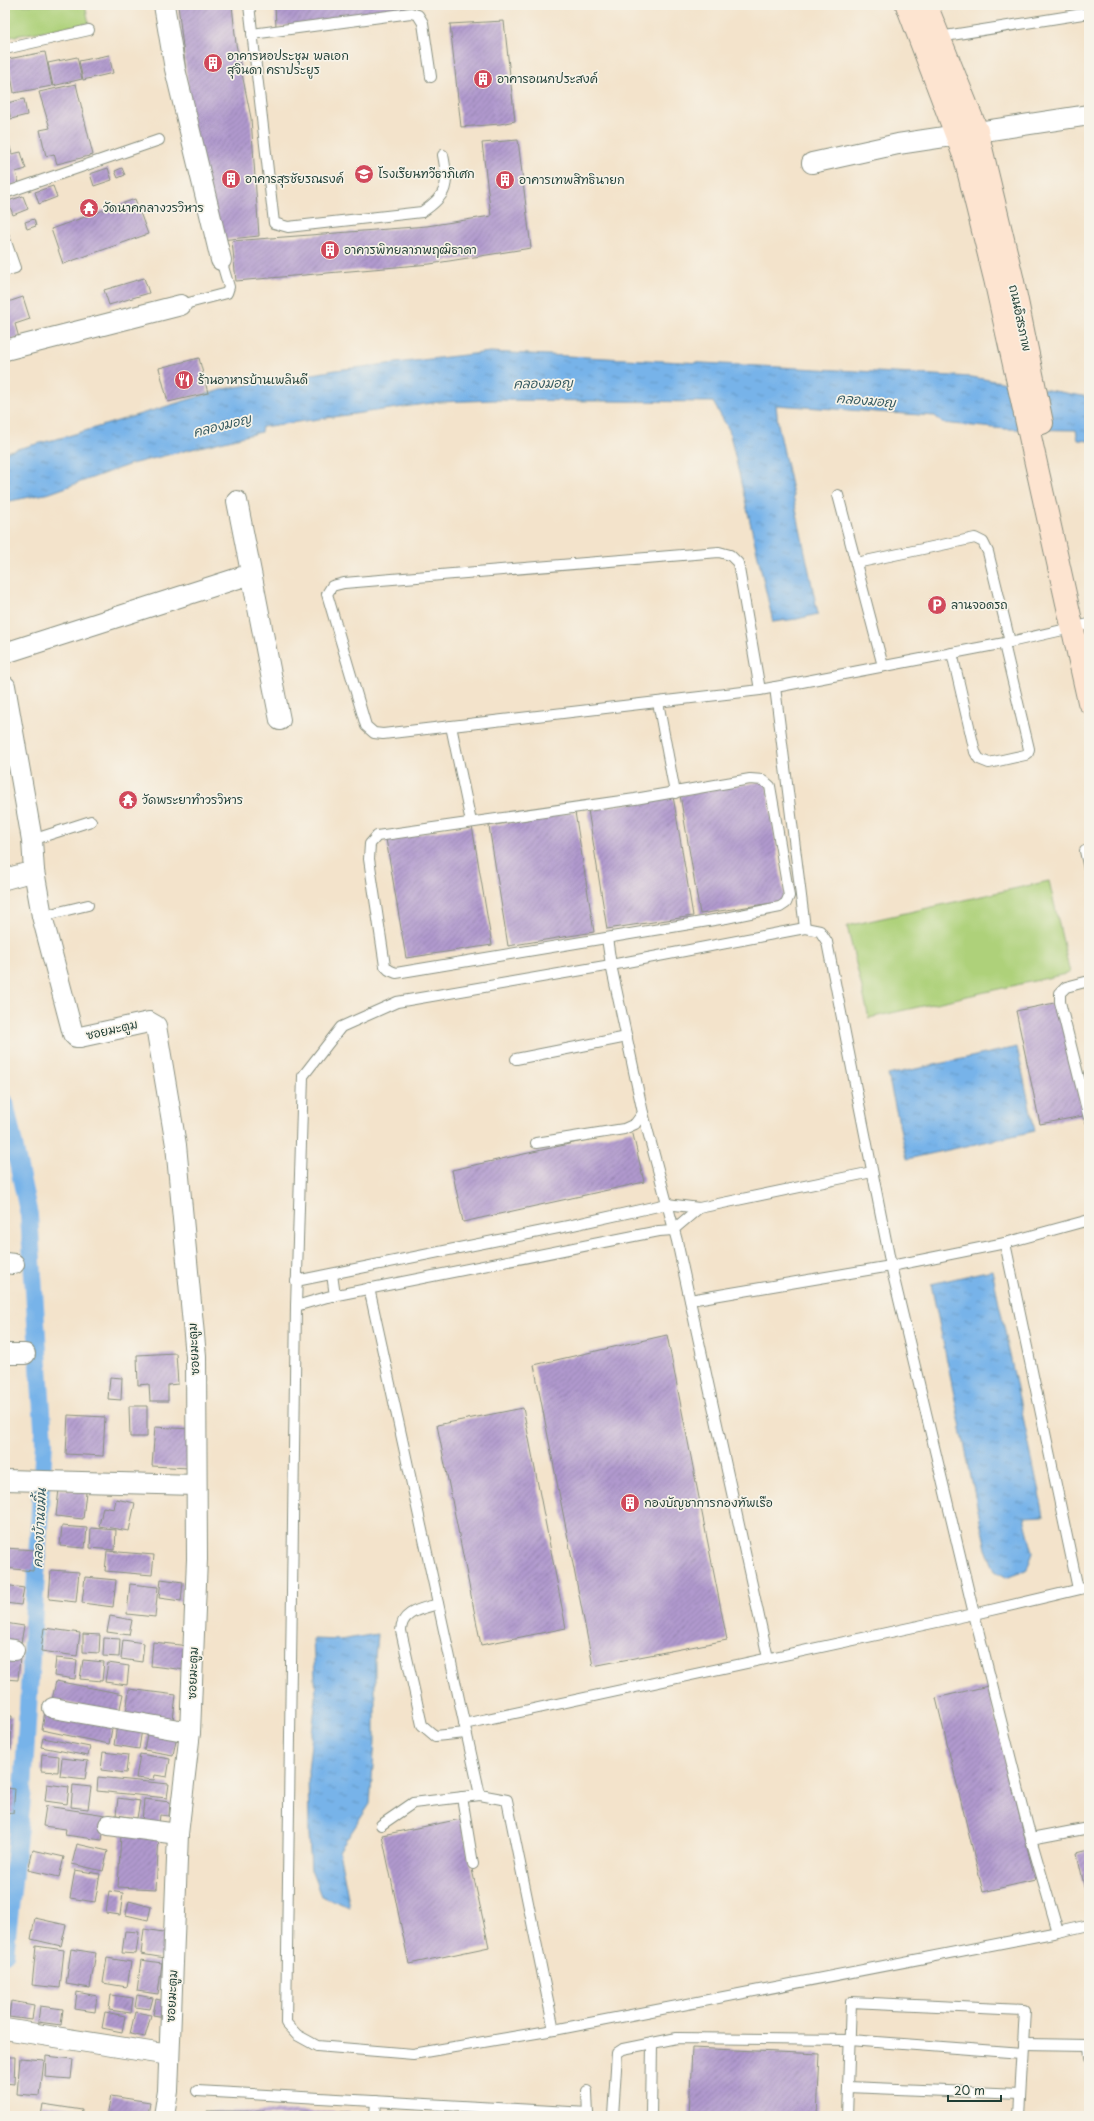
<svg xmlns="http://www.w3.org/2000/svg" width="1094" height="2121" viewBox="0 0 1094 2121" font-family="'Playpen Sans','Playpen Sans Thai',sans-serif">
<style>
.grass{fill:#aed17a;stroke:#668757}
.water{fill:url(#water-ripples);stroke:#4b788e}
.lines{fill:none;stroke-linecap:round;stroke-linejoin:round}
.canal{stroke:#77b3e9;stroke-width:18}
.building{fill:url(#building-hatch)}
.lane-casing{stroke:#899080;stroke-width:12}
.street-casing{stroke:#899080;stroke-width:22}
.secondary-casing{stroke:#899080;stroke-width:24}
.lane{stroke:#fff;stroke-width:10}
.street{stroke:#fff;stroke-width:20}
.secondary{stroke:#fde4d0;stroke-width:22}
.labels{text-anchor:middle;stroke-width:3.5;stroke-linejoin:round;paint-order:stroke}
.poi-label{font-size:12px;fill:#1f3d34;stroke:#f7f3e8;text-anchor:start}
.street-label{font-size:12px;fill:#1f3d34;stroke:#f7f3e8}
.water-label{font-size:13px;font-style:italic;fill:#355a61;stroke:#f7f3e8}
</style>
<defs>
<pattern id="water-ripples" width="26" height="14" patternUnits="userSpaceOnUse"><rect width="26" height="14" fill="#77b3e9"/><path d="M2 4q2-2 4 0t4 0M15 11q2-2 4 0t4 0" fill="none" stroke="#6193be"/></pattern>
<pattern id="building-hatch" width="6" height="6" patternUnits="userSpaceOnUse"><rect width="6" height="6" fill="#b099ce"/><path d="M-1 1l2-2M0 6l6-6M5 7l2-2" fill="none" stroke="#8f7ea8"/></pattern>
</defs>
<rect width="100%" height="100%" fill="#f7f3e8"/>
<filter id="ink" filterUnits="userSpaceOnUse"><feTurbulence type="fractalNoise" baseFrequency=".025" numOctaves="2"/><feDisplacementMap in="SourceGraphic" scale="8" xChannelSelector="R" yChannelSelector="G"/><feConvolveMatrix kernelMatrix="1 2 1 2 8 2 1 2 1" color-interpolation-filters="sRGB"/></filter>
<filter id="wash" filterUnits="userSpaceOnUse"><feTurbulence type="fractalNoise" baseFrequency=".012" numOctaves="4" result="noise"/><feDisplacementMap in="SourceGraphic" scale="16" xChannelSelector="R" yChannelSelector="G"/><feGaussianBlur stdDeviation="0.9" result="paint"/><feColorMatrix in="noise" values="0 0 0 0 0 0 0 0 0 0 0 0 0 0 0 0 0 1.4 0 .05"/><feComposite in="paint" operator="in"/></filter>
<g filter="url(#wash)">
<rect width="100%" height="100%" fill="#f3e3cb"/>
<g class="grass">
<path d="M5 5H85L89 23 9 37 5 25Z"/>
<path d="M1049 881 1070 973 869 1018 847 926Z"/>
</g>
<g class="water">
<path d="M490 352 972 377 1089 397V441L1078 440 1076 430 1005 429 942 423 935 416 776 405 778 424 818 614 797 619 773 622 729 430 713 402 494 400 439 402 262 427 261 432 131 464 50 493 5 502V452L68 436 224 389 336 370Z"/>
<path d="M1017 1047 1035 1131 907 1159 888 1075Z"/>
<path d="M992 1270 1044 1516 1024 1517 1033 1553 1027 1569 1006 1577 995 1571 986 1549 931 1284Z"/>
<path d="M377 1634 375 1659V1741L370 1804 339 1851 350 1907 321 1896 311 1870 309 1835 308 1771 316 1697 313 1639 340 1640Z"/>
</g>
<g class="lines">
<path class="canal" d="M5 1103 29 1215 44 1442 23 1790 5 1954"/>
</g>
<g id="blocks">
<g class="building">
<path d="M178 5H232L236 44 251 118 259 236 221 240 192 122Z"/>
<path d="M275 5H408L409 11 276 27Z"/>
<path d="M504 21 515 121 500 124 461 127 450 24Z"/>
<path d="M45 52 52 86 14 93 8 59Z"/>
<path d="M109 55 113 73 83 80 79 61Z"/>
<path d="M77 57 82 79 53 86 48 63Z"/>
<path d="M76 84 93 155 57 164 54 154 46 156 40 130 50 128 39 92Z"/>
<path d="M24 99 27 115 11 119 7 103Z"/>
<path d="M518 140 531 248 430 264 236 281 232 241 427 226 491 216 482 143Z"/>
<path d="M9 144 12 154 21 152 26 169 16 172 19 183 5 187V145Z"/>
<path d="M108 168 112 180 94 186 90 174Z"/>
<path d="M122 168 125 175 118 178 115 171Z"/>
<path d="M53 186 57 197 39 204 35 192Z"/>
<path d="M23 196 28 209 13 215 8 201Z"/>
<path d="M135 199 148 234 63 264 51 229Z"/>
<path d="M34 219 36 226 27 229 25 222Z"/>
<path d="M144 278 149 293 109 305 104 290Z"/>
<path d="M5 294 8 302 23 297 30 319 15 324 19 338 5 342Z"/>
<path d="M199 358 208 393 168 402 159 368Z"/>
<path d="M766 781 785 901 700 914 680 795Z"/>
<path d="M673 796 693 916 607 929 588 810Z"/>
<path d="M575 812 594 932 508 946 489 826Z"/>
<path d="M472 826 492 945 406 958 386 839Z"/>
<path d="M1059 1002 1083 1116 1040 1124 1016 1011Z"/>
<path d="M632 1130 644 1182 463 1222 452 1170Z"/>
<path d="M667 1335 727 1640 593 1666 534 1365Z"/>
<path d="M176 1353 178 1384 168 1385V1401H150L149 1384 138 1385 137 1355Z"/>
<path d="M110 1377 122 1378 121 1400 108 1399Z"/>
<path d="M129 1406H147V1437H130Z"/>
<path d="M523 1408 566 1628 481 1645 437 1425Z"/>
<path d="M68 1415 105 1417 103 1456 66 1454Z"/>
<path d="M155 1427 191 1429 189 1468 152 1466Z"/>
<path d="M59 1489 86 1492 83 1519 56 1516Z"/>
<path d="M116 1499 135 1503 129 1531 99 1526 103 1507 114 1509Z"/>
<path d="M62 1526 87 1528 85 1548 60 1546Z"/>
<path d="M91 1528 116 1530 115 1550 90 1548Z"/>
<path d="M5 1548 35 1550 33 1571 5 1568Z"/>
<path d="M107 1551 154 1555 152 1575 105 1571Z"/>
<path d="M51 1570 79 1572 76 1602 49 1599Z"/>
<path d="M85 1577 116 1580 113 1607 82 1603Z"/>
<path d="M161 1579 183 1582 181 1601 159 1598Z"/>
<path d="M130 1584 158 1587 155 1617 127 1614Z"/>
<path d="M5 1585 24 1588 21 1605 5 1603Z"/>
<path d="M110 1616 132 1620 129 1635 107 1632Z"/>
<path d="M5 1623 24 1626 21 1643 5 1641Z"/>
<path d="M44 1628 80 1633 77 1656 41 1651Z"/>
<path d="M83 1634 100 1635 99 1653 83 1652Z"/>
<path d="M104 1638 120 1639 119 1657 103 1656Z"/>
<path d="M123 1640 144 1643 142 1662 121 1659Z"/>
<path d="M153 1642 189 1646 186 1670 151 1666Z"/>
<path d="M5 1655 20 1657 18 1680 5 1679Z"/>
<path d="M56 1658 77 1660 75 1679 54 1676Z"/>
<path d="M83 1660 104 1662 102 1681 80 1679Z"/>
<path d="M108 1663 129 1666 127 1685 105 1682Z"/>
<path d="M56 1681 123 1694 119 1713 52 1700Z"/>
<path d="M988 1686 1035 1880 983 1892 936 1698Z"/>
<path d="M129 1689 176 1695 173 1720 126 1714Z"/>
<path d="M45 1711 113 1724 109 1744 42 1730Z"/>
<path d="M5 1716H12L11 1749 5 1748Z"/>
<path d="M117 1725 142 1729 139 1749 114 1745Z"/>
<path d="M148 1729 177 1735 173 1755 144 1750Z"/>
<path d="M43 1738 90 1747 88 1756 41 1747Z"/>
<path d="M103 1752 128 1755 126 1773 101 1770Z"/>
<path d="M42 1754 59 1756 58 1772 41 1771Z"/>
<path d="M140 1754 170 1759 167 1777 155 1775 154 1780 136 1778Z"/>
<path d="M62 1758 88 1761 85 1779 60 1776Z"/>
<path d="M98 1777 169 1784 167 1798 97 1791Z"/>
<path d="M47 1784 69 1787 67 1804 45 1801Z"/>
<path d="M73 1785 91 1787 88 1809 71 1807Z"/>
<path d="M5 1788 15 1789 13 1813 5 1812Z"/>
<path d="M118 1798 140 1801 137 1818 116 1815Z"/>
<path d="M144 1799 170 1802 169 1816 160 1815 159 1823 142 1822Z"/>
<path d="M46 1806 106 1815 102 1840 65 1835 66 1829 43 1826Z"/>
<path d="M461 1819 489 1947 409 1964 382 1835Z"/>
<path d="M121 1834 159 1836 156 1889 118 1887Z"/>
<path d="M77 1844 108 1851 103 1871 72 1864Z"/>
<path d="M33 1850 64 1857 59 1877 28 1870Z"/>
<path d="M1089 1850V1904H1088L1077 1853Z"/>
<path d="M75 1870 100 1874 95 1902 70 1898Z"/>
<path d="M109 1891 123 1893 120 1915 106 1913Z"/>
<path d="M129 1901 151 1907 148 1920 126 1915Z"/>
<path d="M35 1918 66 1925 61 1946 31 1939Z"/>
<path d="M144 1929 169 1933 165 1958 141 1954Z"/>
<path d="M125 1931 139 1932 136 1954 122 1953Z"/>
<path d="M36 1946 64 1950 60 1988 32 1985Z"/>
<path d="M71 1949 96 1953 90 1988 66 1984Z"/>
<path d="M107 1958 131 1962 127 1987 103 1983Z"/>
<path d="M141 1960 162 1963 158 1994 137 1991Z"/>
<path d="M77 1992 97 1996 95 2012 75 2009Z"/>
<path d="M111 1995 133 1998 131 2013 109 2010Z"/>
<path d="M137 1995 153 1998 150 2009 135 2007Z"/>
<path d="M156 1999 168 2002 165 2017 153 2015Z"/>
<path d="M11 2001 34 2005 32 2020 9 2017Z"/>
<path d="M40 2006 63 2009 61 2025 38 2022Z"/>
<path d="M105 2012 125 2016 122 2032 102 2028Z"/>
<path d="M135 2012 151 2015 145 2037 130 2034Z"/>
<path d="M692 2048 820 2054 817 2116H689Z"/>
<path d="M46 2056 73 2059 71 2079 45 2077Z"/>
<path d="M5 2057H15L14 2084 5 2083Z"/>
<path d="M20 2058 44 2060 40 2096 17 2094Z"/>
<path d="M111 2096 150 2102 148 2116H107Z"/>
<path d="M43 2104 82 2110 81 2116H41Z"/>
<path d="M207 2111 349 2112V2116H207Z"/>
</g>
</g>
</g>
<g filter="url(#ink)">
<use href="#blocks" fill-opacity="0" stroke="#899080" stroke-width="1"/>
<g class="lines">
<defs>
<g id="lane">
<path d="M249 5 274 223 288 227 422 212C448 195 449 185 443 155"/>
<path d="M252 34 411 13 418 15 423 23 431 77"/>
<path d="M939 37 1089 13"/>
<path d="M5 49 89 30"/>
<path d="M5 193 159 140"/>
<path d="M5 239 15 268 5 271"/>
<path d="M181 305 227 293 229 287 221 260"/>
<path d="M838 495 883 666"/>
<path d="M856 563 975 538 983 542 988 552 1010 642"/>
<path d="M952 653 975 752 979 759 989 763 1025 755 1028 753 1029 749 1004 644"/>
<path d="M775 687 805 928"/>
<path d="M760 690 738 563 730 555 719 552 344 583 332 586 327 594 366 726 374 733 383 734 760 690 1010 642 1089 624"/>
<path d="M658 702 675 793"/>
<path d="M451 726 471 822"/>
<path d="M750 779 763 780 770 786 789 896 786 903 780 907 726 918 396 973 389 970 385 966 369 859 370 844 377 836 635 799Z"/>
<path d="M32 840 91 821"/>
<path d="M1085 851 1089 869"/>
<path d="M42 916 88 905"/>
<path d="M1089 981 1066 987 1060 993V1002L1089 1118"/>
<path d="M516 1059 627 1037"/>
<path d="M643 1113 677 1241 768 1658"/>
<path d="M536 1143 624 1129 635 1124 643 1113 611 965 607 938"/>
<path d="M1005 1243 1078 1589"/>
<path d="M332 1274 335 1296"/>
<path d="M296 1281 568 1226 667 1204 699 1208 872 1172"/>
<path d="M369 1288 480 1795 413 1803 381 1825"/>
<path d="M690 1300 891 1266 1005 1243 1089 1220"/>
<path d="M296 1306 327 1297 659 1231 673 1230 699 1208"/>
<path d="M438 1604C422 1609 401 1611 401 1631L422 1725 435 1736 466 1733"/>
<path d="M464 1724 974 1614 1089 1587"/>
<path d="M480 1795 507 1800 554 2030"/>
<path d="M462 1797 473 1864"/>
<path d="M1031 1839 1089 1828"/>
<path d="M1058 1932 1031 1839 974 1614 891 1266 827 942 820 931 805 928 611 965 397 1002 341 1027 303 1076 296 1306 286 2023 297 2035 317 2046 413 2054 554 2030 1058 1932 1089 1925"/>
<path d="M1023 2044 1089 2045"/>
<path d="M1088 2045 1089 2058"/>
<path d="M848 2087 1020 2094"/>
<path d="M197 2091 588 2113"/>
<path d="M587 2091 588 2116"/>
<path d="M375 2116 376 2101"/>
<path d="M613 2116 617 2053 623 2049 677 2038 850 2040 1022 2053"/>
<path d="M651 2116 652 2043"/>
<path d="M847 2116 851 2002 1025 2010 1019 2116"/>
</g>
<g id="street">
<path d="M164 5 175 69 221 260"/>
<path d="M812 163 898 144 1089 115"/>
<path d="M5 350 181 305"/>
<path d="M237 501 280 720"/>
<path d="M5 653 251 574"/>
<path d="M5 686 32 840 34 871 42 916 73 1034 76 1037H80L149 1022 156 1026 176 1145 196 1356 197 1559 190 1732 178 1834 168 2091 164 2116"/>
<path d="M5 879 34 871"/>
<path d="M5 1263 14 1264"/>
<path d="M5 1354H25"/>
<path d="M5 1480 196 1485"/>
<path d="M5 1649 14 1650"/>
<path d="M53 1708 190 1732"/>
<path d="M109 1825 178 1834"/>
<path d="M5 2029 169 2055"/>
</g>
<g id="secondary">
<path d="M907 5 965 158 995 279 1089 702"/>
<path d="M926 5 977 131 1012 277 1042 423"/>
</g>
</defs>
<use href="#lane" class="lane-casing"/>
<use href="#street" class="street-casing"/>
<use href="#secondary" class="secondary-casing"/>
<use href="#lane" class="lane"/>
<use href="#street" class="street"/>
<use href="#secondary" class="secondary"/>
</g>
</g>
<defs>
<symbol id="building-disc" viewBox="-11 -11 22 22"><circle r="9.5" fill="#d1495b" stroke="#f7f3e8"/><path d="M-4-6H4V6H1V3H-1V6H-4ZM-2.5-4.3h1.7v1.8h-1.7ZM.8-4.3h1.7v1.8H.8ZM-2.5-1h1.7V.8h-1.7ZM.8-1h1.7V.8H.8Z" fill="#fff"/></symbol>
<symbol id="school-disc" viewBox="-11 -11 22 22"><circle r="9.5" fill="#d1495b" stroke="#f7f3e8"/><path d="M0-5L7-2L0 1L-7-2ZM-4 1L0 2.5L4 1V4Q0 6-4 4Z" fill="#fff"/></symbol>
<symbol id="temple-disc" viewBox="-11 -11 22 22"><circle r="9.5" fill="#d1495b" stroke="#f7f3e8"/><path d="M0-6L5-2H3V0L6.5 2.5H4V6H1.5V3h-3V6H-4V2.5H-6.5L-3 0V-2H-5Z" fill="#fff"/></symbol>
<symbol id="restaurant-disc" viewBox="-11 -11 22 22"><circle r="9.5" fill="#d1495b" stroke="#f7f3e8"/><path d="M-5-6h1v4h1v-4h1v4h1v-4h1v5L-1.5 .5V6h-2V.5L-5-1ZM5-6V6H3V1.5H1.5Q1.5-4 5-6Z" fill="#fff"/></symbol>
<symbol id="parking-disc" viewBox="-11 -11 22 22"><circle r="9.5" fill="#d1495b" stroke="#f7f3e8"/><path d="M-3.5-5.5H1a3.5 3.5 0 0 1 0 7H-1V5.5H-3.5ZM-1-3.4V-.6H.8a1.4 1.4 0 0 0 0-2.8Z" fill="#fff"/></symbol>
</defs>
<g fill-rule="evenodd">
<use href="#building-disc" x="202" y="52" width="22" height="22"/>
<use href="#building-disc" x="472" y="68" width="22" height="22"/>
<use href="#school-disc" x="353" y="163" width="22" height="22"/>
<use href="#building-disc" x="220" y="168" width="22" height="22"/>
<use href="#building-disc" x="494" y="169" width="22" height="22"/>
<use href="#temple-disc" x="78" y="197" width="22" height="22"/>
<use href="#building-disc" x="319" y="239" width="22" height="22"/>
<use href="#restaurant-disc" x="173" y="369" width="22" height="22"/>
<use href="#parking-disc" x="926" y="594" width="22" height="22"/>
<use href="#temple-disc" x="117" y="789" width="22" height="22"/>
<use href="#building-disc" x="619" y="1492" width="22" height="22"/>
</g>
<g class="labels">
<g class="poi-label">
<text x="227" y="60">อาคารหอประชุม พลเอก<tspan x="227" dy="14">สุจินดา คราประยูร</tspan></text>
<text x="497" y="83">อาคารอเนกประสงค์</text>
<text x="378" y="178">โรงเรียนทวีธาภิเศก</text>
<text x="245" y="183">อาคารสุรชัยรณรงค์</text>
<text x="519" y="184">อาคารเทพสิทธินายก</text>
<text x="103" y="212">วัดนาคกลางวรวิหาร</text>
<text x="344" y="254">อาคารพิทยลาภพฤฒิธาดา</text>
<text x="198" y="384">ร้านอาหารบ้านเพลินดี</text>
<text x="951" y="609">ลานจอดรถ</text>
<text x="142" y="804">วัดพระยาทําวรวิหาร</text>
<text x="644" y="1507">กองบัญชาการกองทัพเรือ</text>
</g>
<g class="street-label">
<text transform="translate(1020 318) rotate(78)" y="4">ถนนอิสรภาพ</text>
<text transform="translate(112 1030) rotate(-13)" y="4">ซอยมะตูม</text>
<text transform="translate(194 1349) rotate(-93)" y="4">ซอยมะตูม</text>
<text transform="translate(193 1673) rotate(-88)" y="4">ซอยมะตูม</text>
<text transform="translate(172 1996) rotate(-87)" y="4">ซอยมะตูม</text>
</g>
<g class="water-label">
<text transform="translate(543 383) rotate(-1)" y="5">คลองมอญ</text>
<text transform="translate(866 400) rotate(5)" y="5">คลองมอญ</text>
<text transform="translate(222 425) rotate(-14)" y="5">คลองมอญ</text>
<text transform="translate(39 1528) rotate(-87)" y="5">คลองบ้านขมิ้น</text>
</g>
</g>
<rect width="1094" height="2121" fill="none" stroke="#f7f3e8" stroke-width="20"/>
<path d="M948 2095v6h53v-6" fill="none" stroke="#1f3d34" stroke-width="2"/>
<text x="954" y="2095" font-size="12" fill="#1f3d34" stroke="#f7f3e8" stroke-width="3" paint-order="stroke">20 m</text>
</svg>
